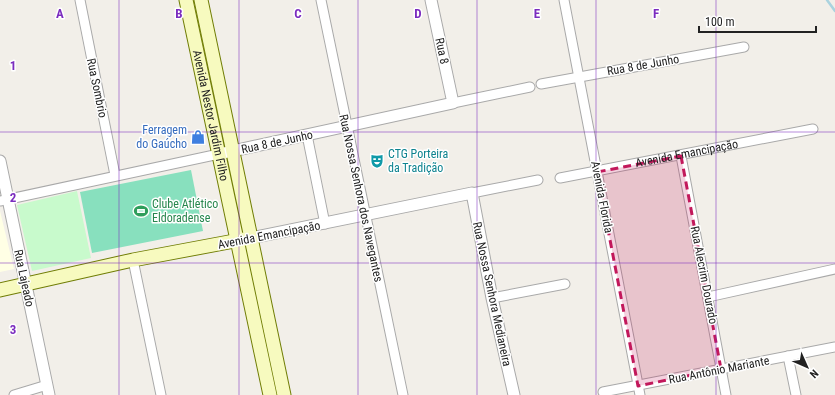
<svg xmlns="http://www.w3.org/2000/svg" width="835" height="395" viewBox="0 0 835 395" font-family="'Roboto Condensed',sans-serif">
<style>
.education{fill:#ffffe5}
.park{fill:#c8facc}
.pitch{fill:#88e0be}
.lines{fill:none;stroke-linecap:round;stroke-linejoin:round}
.stream{stroke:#aad3df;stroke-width:2.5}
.minor-casing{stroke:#a9a9a9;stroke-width:11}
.tertiary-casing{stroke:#a9a9a9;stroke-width:13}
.secondary-casing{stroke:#707d05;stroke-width:15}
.minor{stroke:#fff;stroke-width:9}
.tertiary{stroke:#fff;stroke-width:11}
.secondary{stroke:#f7fabf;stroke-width:13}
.marked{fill:#c2185b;fill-opacity:0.2;stroke:#c2185b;stroke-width:3;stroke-dasharray:8 5;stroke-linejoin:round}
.grid{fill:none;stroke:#7b2cbf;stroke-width:1;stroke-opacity:0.55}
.labels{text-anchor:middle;stroke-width:3;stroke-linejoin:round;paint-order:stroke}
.street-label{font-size:12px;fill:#222;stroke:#fff}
.shop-label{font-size:12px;fill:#366cbe;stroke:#fff;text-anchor:end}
.culture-label{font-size:12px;fill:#0d838f;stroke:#fff;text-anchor:start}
.leisure-label{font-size:12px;fill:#27864d;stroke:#fff;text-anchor:start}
.grid-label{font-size:13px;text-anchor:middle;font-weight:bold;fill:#7b2cbf;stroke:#fff;stroke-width:3;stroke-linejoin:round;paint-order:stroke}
</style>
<rect width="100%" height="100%" fill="#f2efe9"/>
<path class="education" d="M0 211 14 269 0 272Z"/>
<path class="park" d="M77 191 91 258 32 271 17 205Z"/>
<path class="pitch" d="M191 170 203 231 92 253 80 192Z"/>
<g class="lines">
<path class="stream" d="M827 0 835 11"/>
<defs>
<g id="minor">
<path d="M80 0 115 175"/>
<path d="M321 0 403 395"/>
<path d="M564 0 640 395"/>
<path d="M541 84 744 47"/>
<path d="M453 103 530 87"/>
<path d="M307 135 325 224"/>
<path d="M681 156 726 395"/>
<path id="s1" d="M560 178 813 129"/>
<path d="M472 193 538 180"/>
<path d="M0 201 219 154"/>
<path d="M133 260 161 395"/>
<path d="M708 297 835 269"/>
<path d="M492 298 565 284"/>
<path d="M788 356 796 395"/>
<path d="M603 392 835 347"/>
<path d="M14 395 47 385"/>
</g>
<g id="tertiary">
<path d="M219 154 453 103 431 0"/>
<path d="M0 161 49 395"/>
<path d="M251 238 472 193 492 298 514 395"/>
</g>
<g id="secondary">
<path id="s2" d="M186 0 270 395"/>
<path d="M201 0 284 395"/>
<path d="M0 290 133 260 245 239"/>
</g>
</defs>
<use href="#minor" class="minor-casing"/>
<use href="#tertiary" class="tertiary-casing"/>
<use href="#secondary" class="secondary-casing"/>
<use href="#minor" class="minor"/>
<use href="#tertiary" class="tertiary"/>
<use href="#secondary" class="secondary"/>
</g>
<path class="marked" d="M681 156 721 369 638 386 597 172Z"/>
<path class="grid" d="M119 0V395M239 0V395M358 0V395M477 0V395M596 0V395M716 0V395M0 132H835M0 263H835"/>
<defs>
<symbol id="shop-bare" viewBox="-9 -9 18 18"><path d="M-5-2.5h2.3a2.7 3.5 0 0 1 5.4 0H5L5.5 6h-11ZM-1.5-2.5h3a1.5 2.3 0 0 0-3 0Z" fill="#3f7fe0" stroke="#fff" stroke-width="2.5" paint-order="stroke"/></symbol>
<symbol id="theatre-bare" viewBox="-9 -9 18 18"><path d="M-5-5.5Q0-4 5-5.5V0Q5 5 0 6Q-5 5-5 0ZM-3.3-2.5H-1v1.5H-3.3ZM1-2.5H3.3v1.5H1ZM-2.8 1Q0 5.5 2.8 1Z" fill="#0f9aa8" stroke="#fff" stroke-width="2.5" paint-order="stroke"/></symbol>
<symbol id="stadium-bare" viewBox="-9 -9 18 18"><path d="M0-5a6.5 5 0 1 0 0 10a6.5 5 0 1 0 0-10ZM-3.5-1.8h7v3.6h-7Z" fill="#2e9e5b" stroke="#fff" stroke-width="2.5" paint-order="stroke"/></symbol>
</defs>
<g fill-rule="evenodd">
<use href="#shop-bare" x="188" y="127" width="20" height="20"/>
<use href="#theatre-bare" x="367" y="151" width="20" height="20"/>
<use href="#stadium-bare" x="131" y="201" width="20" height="20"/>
</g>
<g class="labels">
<g class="street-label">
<text transform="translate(442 51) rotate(78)" y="4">Rua 8</text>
<text transform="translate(643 65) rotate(-10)" y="4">Rua 8 de Junho</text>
<text transform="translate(97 88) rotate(78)" y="4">Rua Sombrio</text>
<text dy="4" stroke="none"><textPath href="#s2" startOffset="118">Avenida Nestor Jardim Filho</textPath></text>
<text transform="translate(277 142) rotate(-12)" y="4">Rua 8 de Junho</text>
<text dy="4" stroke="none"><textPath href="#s1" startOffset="129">Avenida Emancipação</textPath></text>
<text transform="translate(602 197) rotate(79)" y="4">Avenida Florida</text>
<text transform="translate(361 198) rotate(78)" y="4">Rua Nossa Senhora dos Navegantes</text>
<text transform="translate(269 235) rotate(-11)" y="4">Avenida Emancipação</text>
<text transform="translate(704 275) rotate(79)" y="4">Rua Alecrim Dourado</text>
<text transform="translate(24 278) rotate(78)" y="4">Rua Lajeado</text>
<text transform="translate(492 294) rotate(78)" y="4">Rua Nossa Senhora Medianeira</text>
<text transform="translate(719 370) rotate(-11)" y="4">Rua Antônio Mariante</text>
</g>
<g class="shop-label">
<text x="187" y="134">Ferragem<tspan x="187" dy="14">do Gaúcho</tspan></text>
</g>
<g class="culture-label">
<text x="388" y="158">CTG Porteira<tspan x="388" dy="14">da Tradição</tspan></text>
</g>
<g class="leisure-label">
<text x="152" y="208">Clube Atlético<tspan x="152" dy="14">Eldoradense</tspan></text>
</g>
</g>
<g class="grid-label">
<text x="60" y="18">A</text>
<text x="179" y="18">B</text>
<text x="298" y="18">C</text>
<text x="418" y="18">D</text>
<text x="537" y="18">E</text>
<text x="656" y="18">F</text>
<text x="13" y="70">1</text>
<text x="13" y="202">2</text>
<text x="13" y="334">3</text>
</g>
<g transform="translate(807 367) rotate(135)" stroke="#ffffff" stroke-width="3" paint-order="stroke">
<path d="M0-3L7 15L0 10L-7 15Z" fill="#222222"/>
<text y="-6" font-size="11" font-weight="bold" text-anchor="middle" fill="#222222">N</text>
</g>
<path d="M699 26v6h117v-6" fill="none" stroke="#222222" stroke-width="2"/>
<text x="705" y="26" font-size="12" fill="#222222" stroke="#ffffff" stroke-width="3" paint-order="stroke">100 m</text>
</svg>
